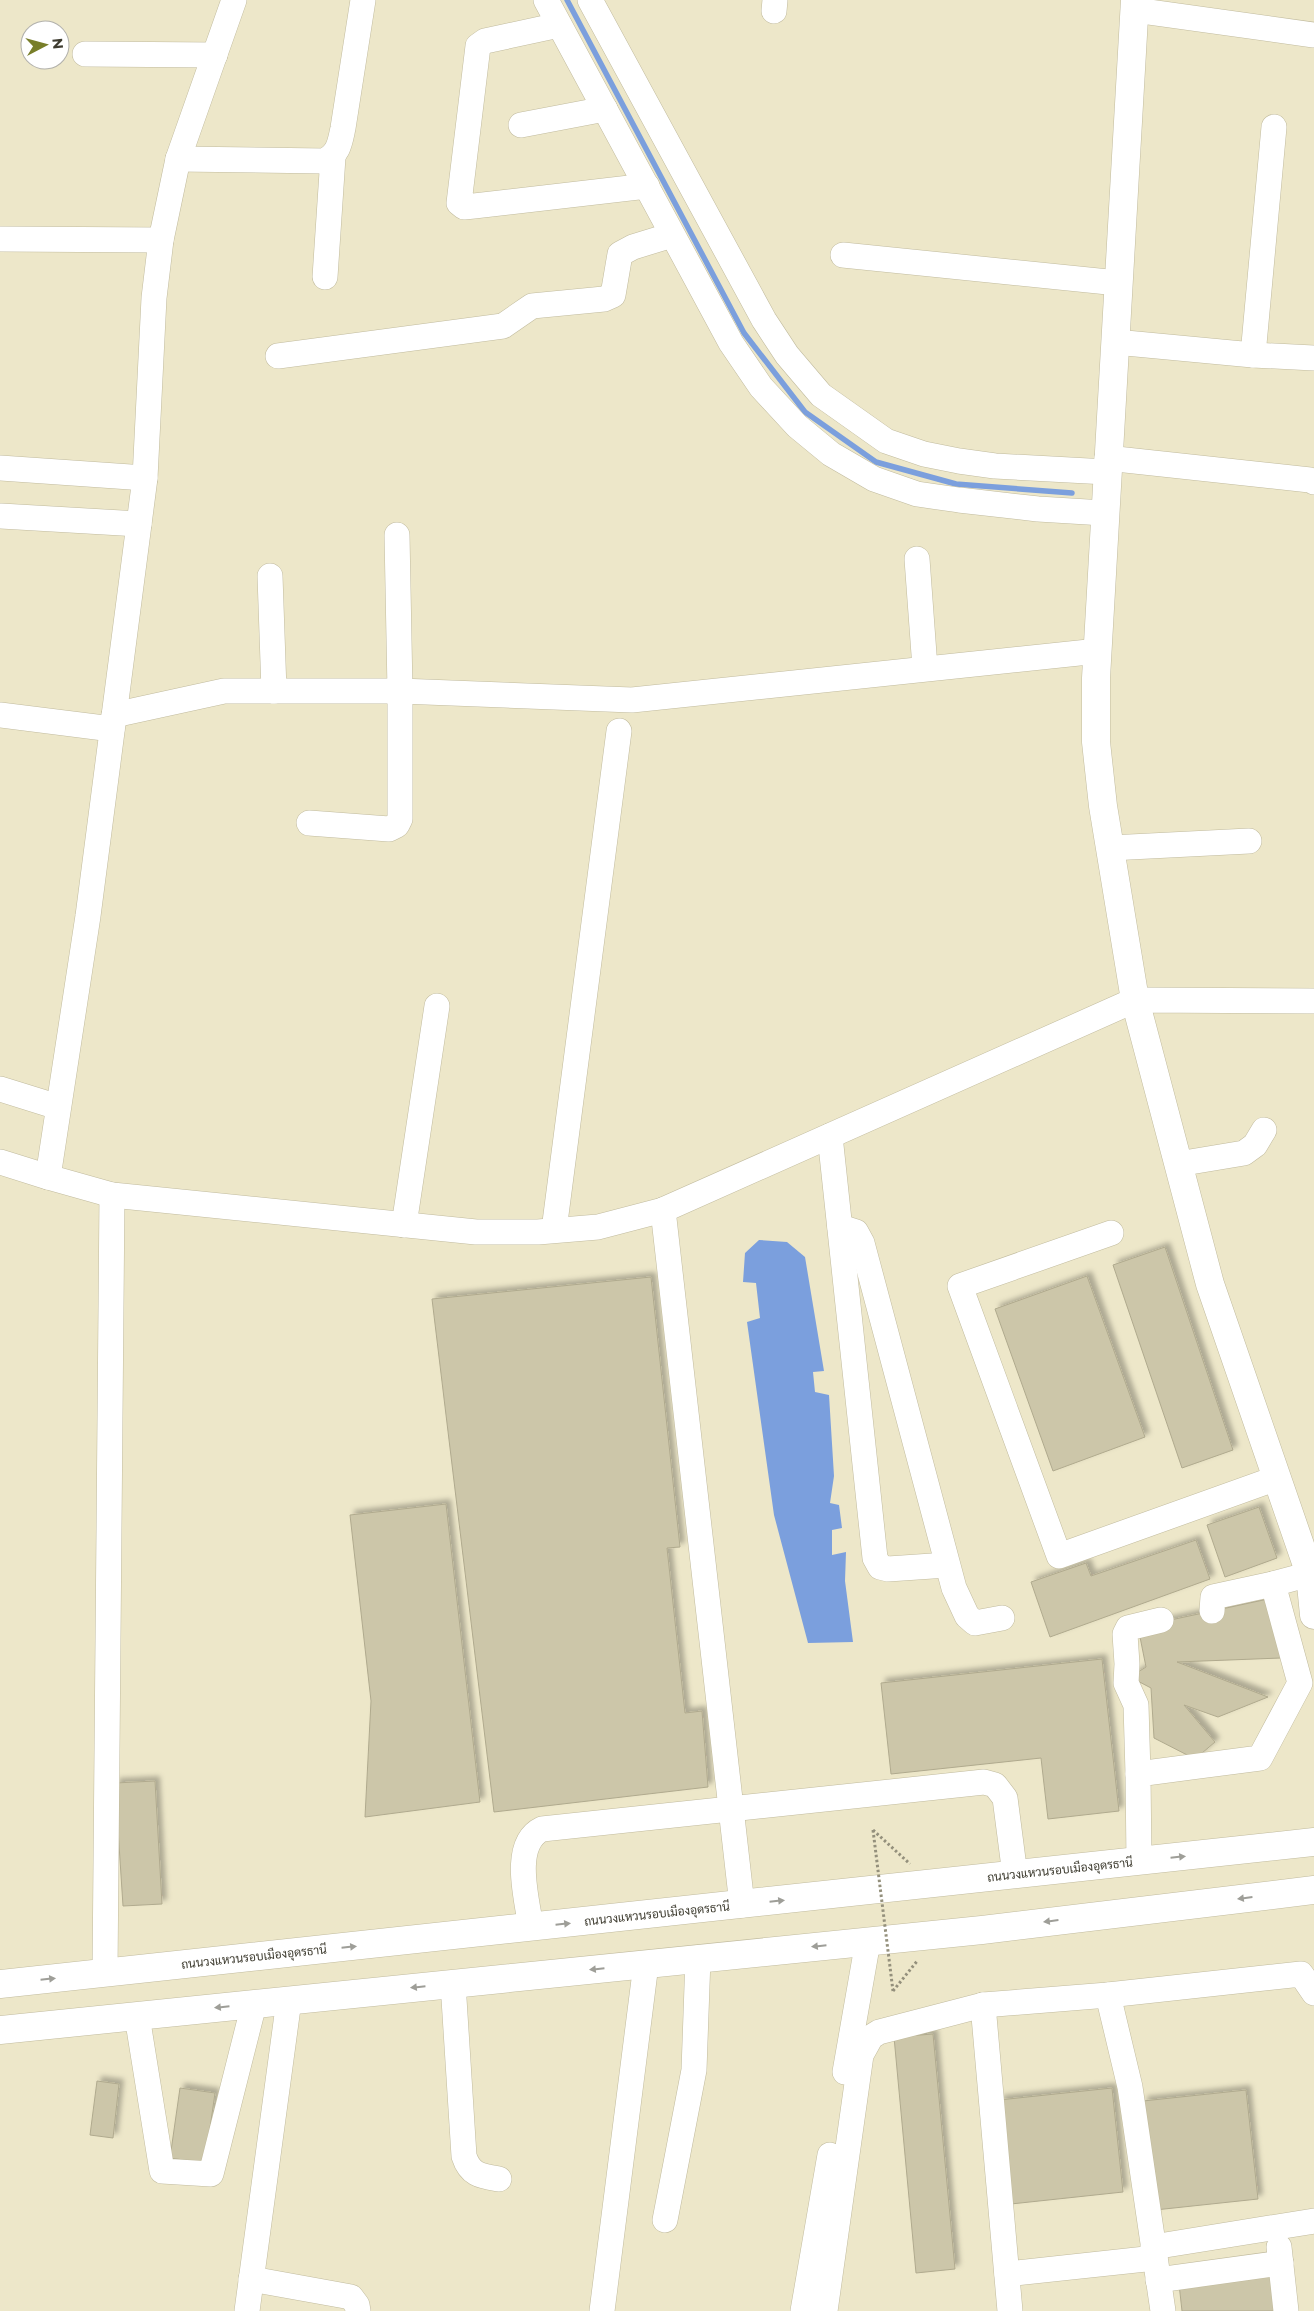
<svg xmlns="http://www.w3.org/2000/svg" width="1314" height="2311" viewBox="0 0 1314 2311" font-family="Montserrat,Sarabun,sans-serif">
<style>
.water{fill:#7b9fdd}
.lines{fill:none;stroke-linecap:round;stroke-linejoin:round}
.stream{stroke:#7b9fdd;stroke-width:5.5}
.building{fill:#ccc6a9;stroke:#b0aa8e;filter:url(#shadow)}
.minor-casing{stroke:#c1bb9e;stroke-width:26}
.major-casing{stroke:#c1bb9e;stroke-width:29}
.path{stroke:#94907c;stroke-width:3;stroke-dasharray:2.5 2.5;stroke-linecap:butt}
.minor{stroke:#fff;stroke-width:25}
.major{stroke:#fff;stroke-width:28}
.path-bridge{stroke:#94907c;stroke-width:3;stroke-dasharray:2.5 2.5;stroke-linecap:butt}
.oneway{fill:#9e9e98}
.labels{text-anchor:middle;stroke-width:4;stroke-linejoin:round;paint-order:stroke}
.street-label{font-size:12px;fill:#3e3c30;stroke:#fff}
</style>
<defs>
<filter id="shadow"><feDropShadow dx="4.5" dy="-4.5" stdDeviation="2.5" flood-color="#0004"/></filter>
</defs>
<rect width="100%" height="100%" fill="#ede7c9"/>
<path class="water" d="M759 1240 787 1242 805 1257 824 1371 813 1372 815 1392 829 1395 834 1476 830 1503 839 1505 842 1528 832 1530V1555L846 1552 845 1581 853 1642 808 1643 774 1515 747 1322 760 1318 756 1283 743 1282 745 1253Z"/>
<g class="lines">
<path class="stream" d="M567 0 744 333 805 412 876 462 956 484 1072 493"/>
</g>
<g class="building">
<path d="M1165 1247 1233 1450 1182 1468 1113 1265Z"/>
<path d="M1087 1276 1145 1437 1053 1471 995 1309Z"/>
<path d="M651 1277 680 1547 667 1548 685 1713 702 1711 708 1787 494 1812 432 1299Z"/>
<path d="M446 1504 480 1802 365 1817 371 1701 350 1515Z"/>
<path d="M1259 1507 1277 1558 1225 1577 1207 1525Z"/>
<path d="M1196 1540 1210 1579 1050 1637 1031 1582 1086 1563 1091 1576Z"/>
<path d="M1268 1599 1281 1658 1177 1662 1268 1697 1218 1717 1184 1705 1215 1742 1195 1759 1154 1738 1151 1688 1130 1677 1146 1667 1138 1627Z"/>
<path d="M1102 1659 1119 1811 1048 1819 1041 1758 891 1774 881 1683Z"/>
<path d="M155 1781 162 1904 123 1906 115 1783Z"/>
<path d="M933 2034 955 2269 916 2273 894 2037Z"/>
<path d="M97 2081 119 2084 113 2138 90 2135Z"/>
<path d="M180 2088 215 2093 205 2163 170 2158Z"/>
<path d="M1112 2088 1123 2192 1011 2204 999 2100Z"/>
<path d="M1246 2090 1258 2199 1155 2210 1143 2101Z"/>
<path d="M1271 2273 1275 2311H1182L1179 2284Z"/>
</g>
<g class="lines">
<defs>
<g id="minor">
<path d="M234 0 178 159 161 240 154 298 145 478 88 916 48 1177 112 1195 476 1232H538L598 1227 663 1210 1135 1000 1314 1001"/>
<path d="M546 0 731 343 761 387 797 426 831 454 874 479 917 494 959 500 1038 509 1104 513"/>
<path d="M590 0 764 320 787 355 821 395 886 441 924 454 959 461 995 466 1107 472"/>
<path d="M1135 10 1314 35"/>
<path d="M774 11 775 0"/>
<path d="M559 25 485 41 478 46 459 203 464 207 474 206 647 186"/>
<path d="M85 54 215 55"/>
<path d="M521 125 605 109"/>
<path d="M178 159 324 161C339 154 340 142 343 128L363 0"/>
<path d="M0 239 161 240"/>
<path d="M843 255 1118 283"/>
<path d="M325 277 333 157"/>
<path d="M1115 342 1253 355 1314 358"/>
<path d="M1253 355 1274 127"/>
<path d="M278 356 503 326 532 306 604 299 613 295 620 254 633 247 672 235"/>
<path d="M1107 458 1310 480 1314 482"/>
<path d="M0 468 145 478"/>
<path d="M1 516 139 524"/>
<path d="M917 559 925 668"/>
<path d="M270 576 274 691"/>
<path d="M0 715 112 729"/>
<path d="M114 715 224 691H400L632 700 1098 651"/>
<path d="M309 823 389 829 397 825 400 819V691L397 535"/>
<path d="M1110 848 1249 841"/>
<path d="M0 1089 58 1107"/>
<path d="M830 1136 875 1558 880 1567 888 1569 947 1565"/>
<path d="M0 1162 48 1177"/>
<path d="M1178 1164 1244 1153 1255 1145 1264 1130"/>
<path d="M663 1210 742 1905"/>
<path d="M404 1225 437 1006"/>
<path d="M840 1227 856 1232 862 1243 954 1588 967 1616 975 1623 1002 1618"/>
<path d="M554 1230 619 731"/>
<path d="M1111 1233 960 1286 1059 1556 1277 1478"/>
<path d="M1212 1611 1213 1597 1273 1584"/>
<path d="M1138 1774 1136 1705 1126 1683 1127 1664 1125 1634 1128 1628 1161 1620"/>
<path d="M1139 1861 1138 1774 1260 1758 1300 1683 1273 1584 1310 1574"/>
<path d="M531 1927C527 1900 511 1844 542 1829L984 1782 995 1785 1005 1798 1015 1875"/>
<path d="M105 1973 112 1195"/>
<path d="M453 1983 464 2156C470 2175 481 2176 499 2179"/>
<path d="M1108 1995 1130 2087 1163 2311"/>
<path d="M983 2005 1010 2311"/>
<path d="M137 2016 162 2171 211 2174 254 2004"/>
<path d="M845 2072 868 1941"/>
<path d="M665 2220 694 2070 698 1958"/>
<path d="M1153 2247 1314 2221"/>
<path d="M1279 2247 1286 2311"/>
<path d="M1007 2274 1155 2258"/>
<path d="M251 2279 351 2297 357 2305 358 2311"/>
<path d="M1158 2280 1281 2263"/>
<path d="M247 2311 289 2000"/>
<path d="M602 2311 646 1964"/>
<path d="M803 2311 830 2155"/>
<path d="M825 2311 861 2055 871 2037 879 2032 983 2005 1108 1995 1301 1974 1314 1993"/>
</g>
<g id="major">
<path d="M1135 0 1096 678V742L1103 806 1135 1000 1210 1284 1310 1574 1314 1615"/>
<path d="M0 1984 1314 1842"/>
<path d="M0 2030 982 1930 1314 1890"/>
</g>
</defs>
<use href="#minor" class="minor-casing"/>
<use href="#major" class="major-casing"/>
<g class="path">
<path d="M873 1830 910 1864"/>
<path d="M893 1991 918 1960"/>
</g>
<use href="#minor" class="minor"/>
<use href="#major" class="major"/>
<path class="path-bridge" d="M873 1830 893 1991"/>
</g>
<defs><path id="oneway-solid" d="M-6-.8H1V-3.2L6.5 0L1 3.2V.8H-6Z" transform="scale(1.25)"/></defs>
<g class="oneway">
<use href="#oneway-solid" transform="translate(1178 1857) rotate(-6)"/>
<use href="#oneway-solid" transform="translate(1245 1898) rotate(173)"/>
<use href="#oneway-solid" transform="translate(777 1901) rotate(-6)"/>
<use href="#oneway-solid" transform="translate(1051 1921) rotate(173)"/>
<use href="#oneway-solid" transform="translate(563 1924) rotate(-6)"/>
<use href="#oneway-solid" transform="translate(819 1946) rotate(174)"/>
<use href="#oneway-solid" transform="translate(349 1947) rotate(-6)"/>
<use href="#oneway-solid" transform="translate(597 1969) rotate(174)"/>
<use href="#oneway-solid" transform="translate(48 1979) rotate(-6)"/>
<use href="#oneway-solid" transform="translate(418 1987) rotate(174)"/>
<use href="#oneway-solid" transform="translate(222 2007) rotate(174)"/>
</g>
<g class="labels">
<g class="street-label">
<text transform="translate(1060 1870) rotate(-6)" y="4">ถนนวงแหวนรอบเมืองอุดรธานี</text>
<text transform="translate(657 1914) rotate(-6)" y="4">ถนนวงแหวนรอบเมืองอุดรธานี</text>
<text transform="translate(254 1957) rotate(-6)" y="4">ถนนวงแหวนรอบเมืองอุดรธานี</text>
</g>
</g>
<g transform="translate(45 45) rotate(84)"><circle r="24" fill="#ffffff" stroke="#b2b1ac"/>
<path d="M0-4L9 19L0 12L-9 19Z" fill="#787e29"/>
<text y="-8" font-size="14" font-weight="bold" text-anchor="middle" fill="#3e3c30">N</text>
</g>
</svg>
